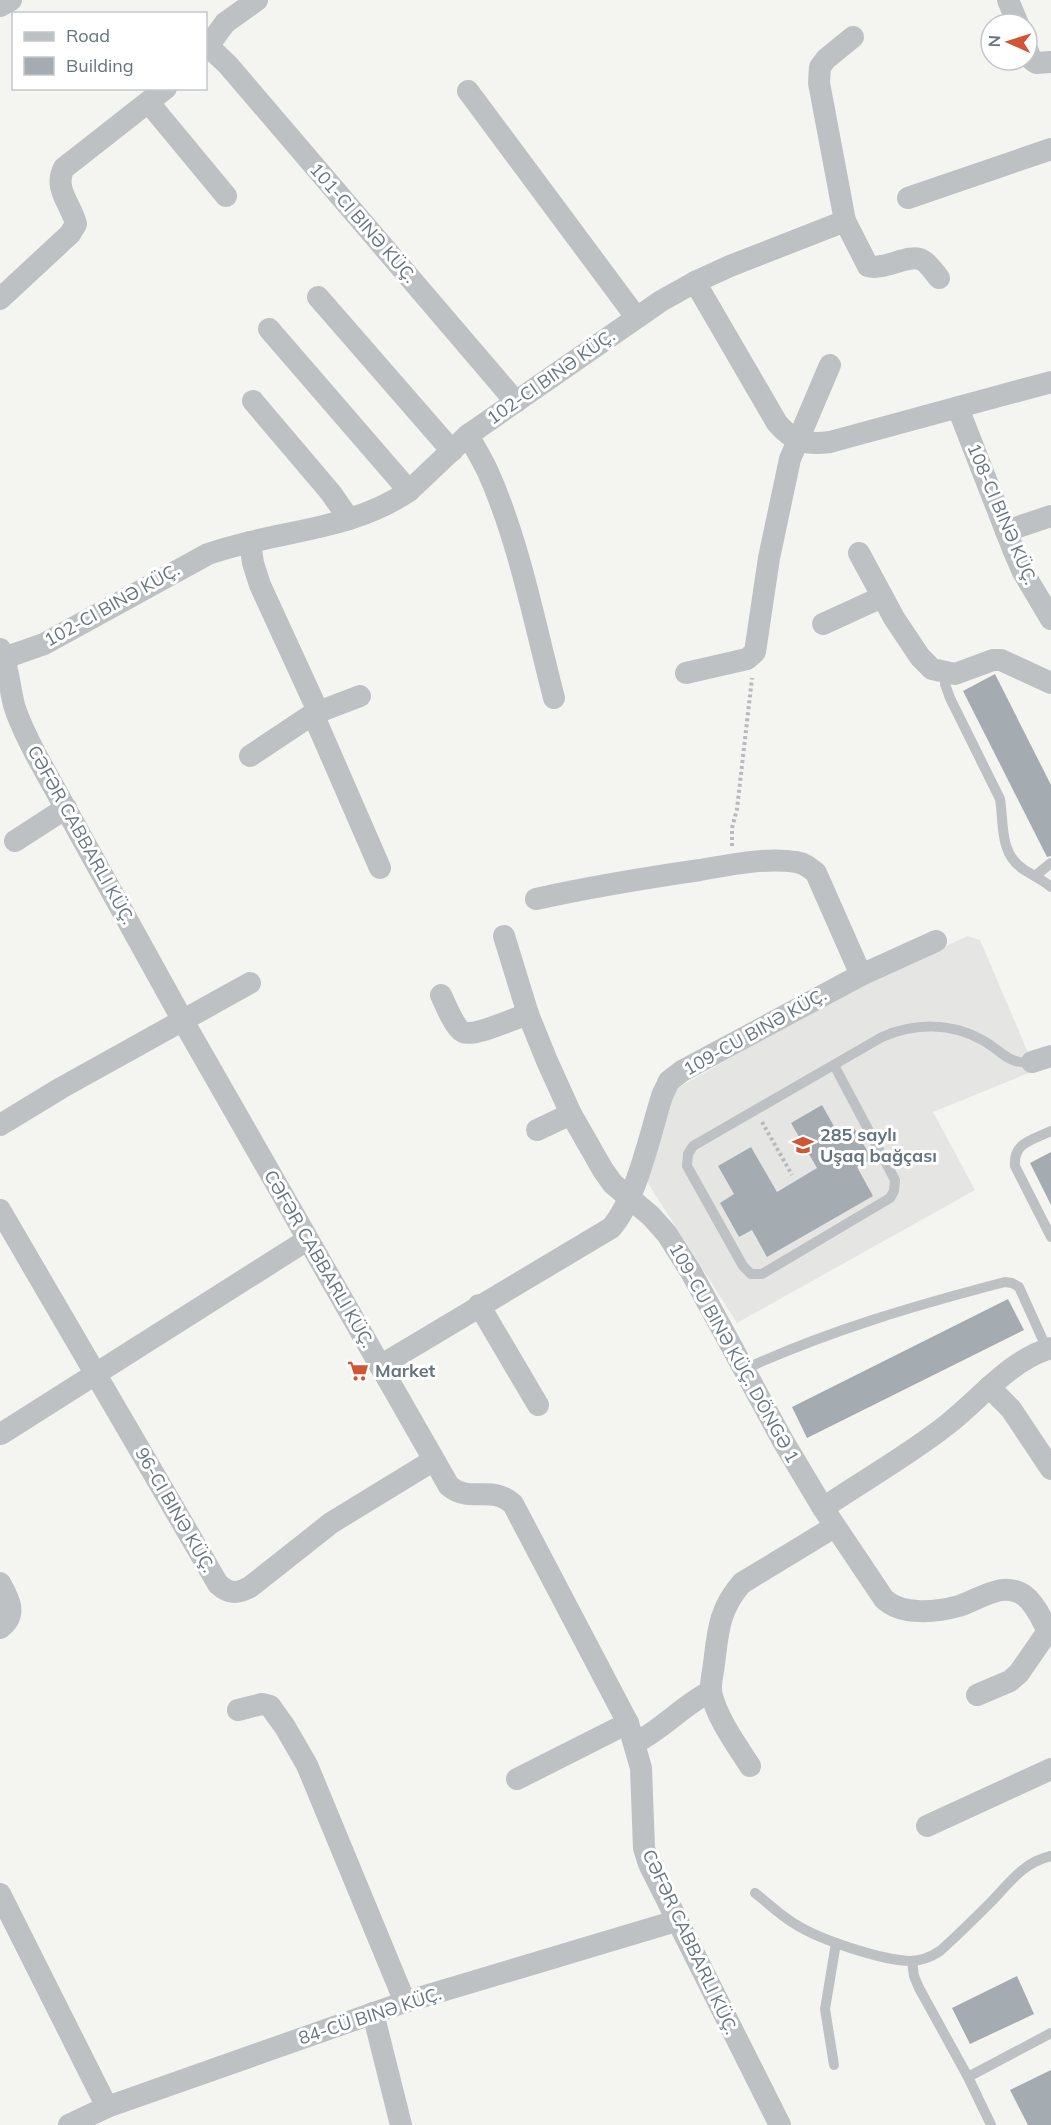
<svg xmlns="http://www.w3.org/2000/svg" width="1051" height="2125" viewBox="0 0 1051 2125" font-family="Mulish,sans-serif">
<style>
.built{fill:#e5e5e4}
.building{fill:#a5acb1}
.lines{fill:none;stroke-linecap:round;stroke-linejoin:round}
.path{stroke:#b7babc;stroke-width:4;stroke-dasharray:3 3;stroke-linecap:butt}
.service{stroke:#bdc1c4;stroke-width:10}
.minor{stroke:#bdc1c4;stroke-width:22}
.labels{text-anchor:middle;stroke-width:6;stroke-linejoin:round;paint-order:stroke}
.street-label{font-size:18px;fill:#66747f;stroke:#fff}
.poi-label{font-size:18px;font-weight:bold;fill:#66747f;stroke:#fff;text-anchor:start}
</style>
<rect width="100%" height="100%" fill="#f4f4f1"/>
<path class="built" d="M968 936 980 940 1032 1062 1034 1071 933 1112 975 1190 737 1323 644 1177 676 1089 863 983Z"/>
<g class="building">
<path d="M995 674 1051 785V856L1047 857 963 691Z"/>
<path d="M822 1105 840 1137 854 1128 872 1159 857 1167 873 1196 767 1257 752 1230 739 1237 720 1203 734 1194 718 1166 751 1147 777 1192 817 1168 791 1123Z"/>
<path d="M1051 1152V1205L1030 1163Z"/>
<path d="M1008 1299 1024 1330 807 1438 792 1407Z"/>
<path d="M1017 1976 1034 2014 970 2044 952 2008Z"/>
<path d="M1051 2070V2125H1028L1010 2090Z"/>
</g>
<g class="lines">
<g class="path">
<path d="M732 846V828L737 809 752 678"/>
<path d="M762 1122 792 1175"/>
</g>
<g class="service">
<path d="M945 673V684L950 698 1000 799C1004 823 999 853 1023 869 1032 875 1043 880 1051 887"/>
<path d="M1035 876 1051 863"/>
<path d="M834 1065 895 1180 894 1191 890 1198 762 1274H751L743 1266 687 1166 688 1154 693 1146 882 1037C914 1023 952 1022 984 1041 1003 1052 1009 1065 1032 1062"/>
<path d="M1051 1131C1033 1140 1013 1142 1015 1166L1051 1237"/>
<path d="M745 1369C828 1331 916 1305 1005 1282L1012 1283 1019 1287 1047 1349"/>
<path d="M755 1893C768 1903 781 1916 795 1924 820 1940 881 1960 910 1961 921 1961 931 1957 940 1951 958 1935 975 1918 992 1901 1010 1882 1024 1862 1051 1856"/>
<path d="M912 1961 914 1976 919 1988 968 2077 991 2125"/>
<path d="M834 2065 825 2009 836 1943"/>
<path d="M968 2077 1051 2033"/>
</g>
<g class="minor">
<path d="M1008 0 1018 24"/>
<path d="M0 6 11 0"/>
<path d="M853 37 826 59 820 67 819 83 845 221 868 266C884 271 909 253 922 260 928 263 934 272 939 278"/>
<path d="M208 46 228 65 516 402"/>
<path d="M206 49 225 23 257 0"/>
<path d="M1027 49 1031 59 1036 63 1051 62"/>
<path d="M468 91 636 317"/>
<path d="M149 103 226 196"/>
<path d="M908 198 1051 149"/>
<path d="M695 282 730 266 845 221"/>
<path d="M318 297 452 451"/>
<path d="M0 299 70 234 76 224C71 204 53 188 64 168L166 88"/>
<path d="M269 329 409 491"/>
<path d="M253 401 331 493 349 519"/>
<path d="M958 408 1013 549 1023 572 1051 619"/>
<path d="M468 435C475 448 482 459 488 472 519 541 535 625 554 698"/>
<path d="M1006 531 1051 516"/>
<path d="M250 542 253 563 260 585 317 709 313 714 380 868"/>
<path d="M859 553 894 618 920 657 932 669 955 674 993 660H1001L1051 683"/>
<path d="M823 624 882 597"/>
<path d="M0 649C9 667 9 686 14 705 19 722 27 737 35 753L182 1019 449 1486C471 1504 491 1484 513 1504L628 1723 641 1768 644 1848 649 1864 780 2125"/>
<path d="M4 658 44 644 208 554C275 530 349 532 409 491L468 435 661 301 695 282 777 423C793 442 806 445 830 442L1051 382"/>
<path d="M686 673 747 659 755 652 769 558 790 459 830 365"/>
<path d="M250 756 313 714 360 696"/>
<path d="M15 841 66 808"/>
<path d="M536 899C590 887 645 878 700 870 729 865 767 857 796 862 805 863 810 868 816 873L861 975"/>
<path d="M504 936 528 1014 547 1061 571 1114 603 1170 613 1184 651 1216 667 1234 691 1272 783 1441 823 1508 884 1599C902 1616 937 1612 959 1606 981 1599 1003 1580 1025 1596 1036 1605 1042 1620 1048 1631L1051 1630"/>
<path d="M441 995C445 1004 455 1028 463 1032 475 1037 515 1018 528 1014"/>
<path d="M1032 1062 1051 1056"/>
<path d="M0 1125 61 1088 250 983"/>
<path d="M537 1130 571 1114"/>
<path d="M0 1210 218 1584C229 1594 237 1594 250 1587L331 1523 434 1460"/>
<path d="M479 1305 538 1405"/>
<path d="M380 1366 611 1228C637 1198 650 1134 662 1096L669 1081 682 1071 861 975 936 941"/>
<path d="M989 1387 1011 1409 1051 1469"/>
<path d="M1 1434 307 1240"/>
<path d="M823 1508C864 1480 909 1455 948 1424 981 1398 1010 1360 1051 1348"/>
<path d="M0 1583C9 1599 18 1615 0 1628"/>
<path d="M977 1695 1010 1681 1019 1673 1048 1631"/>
<path d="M238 1710 262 1704 270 1706 285 1727 307 1765 405 2002"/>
<path d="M635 1743C663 1729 683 1705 711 1691"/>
<path d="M750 1766C736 1744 717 1719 711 1692 710 1684 713 1673 714 1664 718 1631 719 1609 742 1583L834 1527"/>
<path d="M517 1779 628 1723"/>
<path d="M927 1826 1051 1769"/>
<path d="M0 1894 107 2107"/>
<path d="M373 2013 401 2125"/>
<path d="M69 2125 107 2107 405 2002 676 1921"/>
</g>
</g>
<defs>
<symbol id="school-bare" viewBox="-9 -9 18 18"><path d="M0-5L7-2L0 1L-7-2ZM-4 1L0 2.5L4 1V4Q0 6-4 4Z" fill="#d05535" stroke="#fff" stroke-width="2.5" paint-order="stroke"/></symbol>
<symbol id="supermarket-bare" viewBox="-9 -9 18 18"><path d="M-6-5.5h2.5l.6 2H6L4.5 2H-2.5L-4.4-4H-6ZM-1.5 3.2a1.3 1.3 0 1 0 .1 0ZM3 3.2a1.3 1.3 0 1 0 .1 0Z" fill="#d05535" stroke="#fff" stroke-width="2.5" paint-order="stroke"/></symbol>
</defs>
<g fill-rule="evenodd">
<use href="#school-bare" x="788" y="1130" width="30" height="30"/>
<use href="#supermarket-bare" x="343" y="1356" width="30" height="30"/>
</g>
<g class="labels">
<g class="street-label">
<text transform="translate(363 223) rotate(49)" y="6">101-CI BINƏ KÜÇ.</text>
<text transform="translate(551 377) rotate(-35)" y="6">102-CI BINƏ KÜÇ.</text>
<text transform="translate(1002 514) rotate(67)" y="6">108-CI BINƏ KÜÇ.</text>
<text transform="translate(112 605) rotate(-29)" y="6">102-CI BINƏ KÜÇ.</text>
<text transform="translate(81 835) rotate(61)" y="6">CƏFƏR CABBARLI KÜÇ.</text>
<text transform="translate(755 1032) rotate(-29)" y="6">109-CU BINƏ KÜÇ.</text>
<text transform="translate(319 1259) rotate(60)" y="6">CƏFƏR CABBARLI KÜÇ.</text>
<text transform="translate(734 1353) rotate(61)" y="6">109-CU BINƏ KÜÇ. DÖNGƏ 1</text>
<text transform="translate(175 1510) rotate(60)" y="6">96-CI BINƏ KÜÇ.</text>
<text transform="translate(690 1942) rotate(65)" y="6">CƏFƏR CABBARLI KÜÇ.</text>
<text transform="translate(370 2016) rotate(-18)" y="6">84-CÜ BINƏ KÜÇ.</text>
</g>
<g class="poi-label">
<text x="820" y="1141">285 saylı<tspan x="820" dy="21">Uşaq bağçası</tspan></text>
<text x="375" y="1377">Market</text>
</g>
</g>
<rect x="12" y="12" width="195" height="78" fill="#ffffff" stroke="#c2c7cc" stroke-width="1.5"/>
<rect x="24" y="32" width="30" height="9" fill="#bdc1c4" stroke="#c2c7cc" stroke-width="1.5"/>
<text x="66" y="42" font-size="18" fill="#66747f">Road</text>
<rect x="24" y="57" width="30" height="18" fill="#a5acb1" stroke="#c2c7cc" stroke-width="1.5"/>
<text x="66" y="72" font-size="18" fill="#66747f">Building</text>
<g transform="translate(1009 42) rotate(273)"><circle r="28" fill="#ffffff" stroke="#c2c7cc" stroke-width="1.5"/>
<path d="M0-4.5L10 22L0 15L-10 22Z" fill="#d05535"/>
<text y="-9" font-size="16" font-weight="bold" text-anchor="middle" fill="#66747f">N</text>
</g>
</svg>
